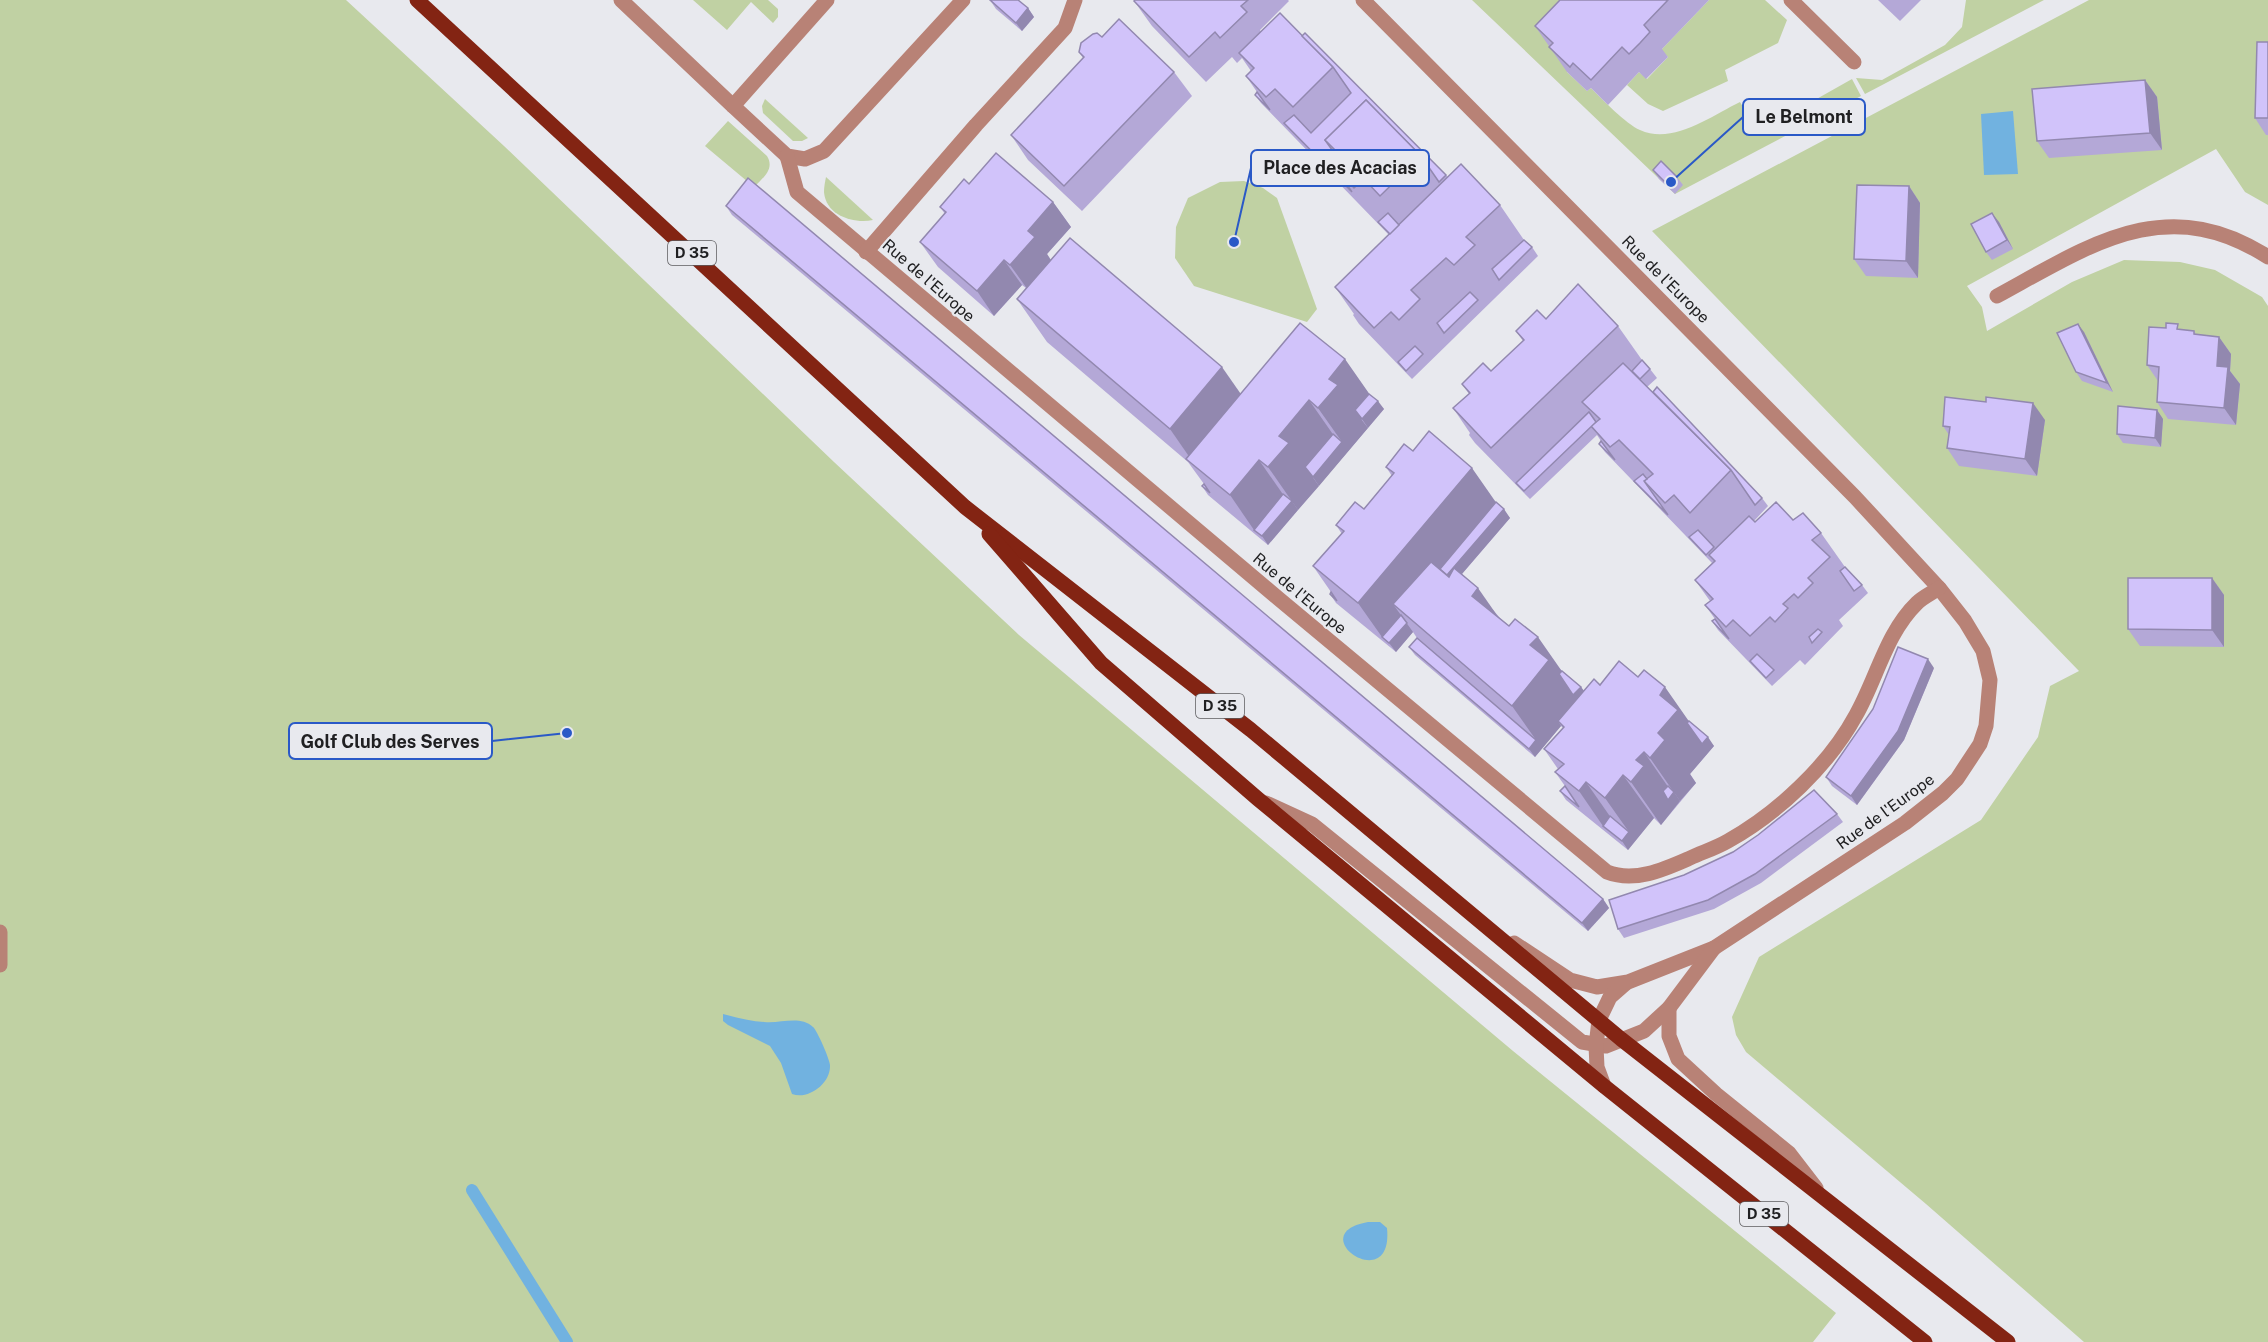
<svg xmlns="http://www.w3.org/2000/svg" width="2268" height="1342" viewBox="0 0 2268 1342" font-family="'Public Sans',sans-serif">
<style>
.green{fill:#c0d1a3}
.water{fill:#71b2e0}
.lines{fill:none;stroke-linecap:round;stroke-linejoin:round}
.stream{stroke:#71b2e0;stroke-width:12}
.minor{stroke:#b88276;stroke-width:15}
.major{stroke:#832413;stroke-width:15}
.wall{fill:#b4a8d7}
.shaded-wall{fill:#9288af}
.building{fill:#d1c3fa;stroke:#9288af;stroke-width:1.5}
.labels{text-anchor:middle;stroke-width:4.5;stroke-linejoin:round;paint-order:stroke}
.shield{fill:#e8e9ee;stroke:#5c5c5f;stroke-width:1.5}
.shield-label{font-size:15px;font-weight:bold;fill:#202022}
.street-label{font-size:16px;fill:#202022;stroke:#e8e9ee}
.leader{fill:none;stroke:#2a59c7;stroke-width:2}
.callout-dot{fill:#2a59c7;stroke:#e8e9ee;stroke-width:2}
.callout{fill:#e8e9ee;stroke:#2a59c7;stroke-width:2}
.callout-label{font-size:18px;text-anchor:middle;font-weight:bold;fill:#202022}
</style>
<rect width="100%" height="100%" fill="#e8e9ee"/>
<g class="green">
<path d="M0 0H346L504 146 834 462 1019 635 1513 1051 1836 1313 1813 1342H0Z"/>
<path d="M693 0H768L778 9V17L773 23 751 2 727 30Z"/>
<path d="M1472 0H1601L1567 72 1587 91 1591 88C1602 99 1626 124 1640 130 1673 145 1711 116 1740 102L1758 132 1852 79 1861 96 1675 194Z"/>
<path d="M1709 0H1765L1787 20 1778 43 1725 70 1728 81 1663 111 1648 104 1627 85 1639 72 1647 79 1668 57 1661 50Z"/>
<path d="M1966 0H2044L1865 94 1856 78 1882 80 1945 45 1962 27Z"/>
<path d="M2089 0H2268V205L2245 192 2216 149 1967 286 1982 307 1987 331 2072 282 2124 260 2180 262 2215 270 2262 297 2268 306V1342H2084L1926 1204 1746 1052 1736 1035 1732 1017 1759 957 1981 820 2038 737 2050 686 2079 671 1652 231Z"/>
<path d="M765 99 808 138 802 141H793L763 113 762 106Z"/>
<path d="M728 121 767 156C775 169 763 178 754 187L705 146Z"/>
<path d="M826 177 873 220C854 224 826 216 824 192 824 187 825 182 826 177Z"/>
<path d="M1244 181 1263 188 1277 198 1317 309 1307 322 1194 286 1175 258 1176 227 1188 198 1220 182Z"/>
</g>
<g class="water">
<path d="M2013 111 2018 174 1984 175 1981 114Z"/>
<path d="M723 1014C737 1018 750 1021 764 1022 780 1024 800 1015 813 1027 817 1030 830 1060 830 1065 831 1083 809 1100 792 1094L781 1063 770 1046 728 1025 723 1021Z"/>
<path d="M1368 1222H1380L1387 1228C1394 1298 1300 1234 1368 1222Z"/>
</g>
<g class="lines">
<path class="stream" d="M472 1190 567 1342"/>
<g class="minor">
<path d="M621 0 733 106"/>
<path d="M827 0 733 106 787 156 805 159 824 151 963 0"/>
<path d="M1363 0 1855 497 1939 588 1965 621 1983 651 1990 680 1986 726 1980 744 1957 779 1943 793 1905 823 1714 948 1628 982 1597 987 1570 980 1514 943"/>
<path d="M1791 0 1854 62"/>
<path d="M787 156 797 192 1279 599 1607 872C1635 883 1665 869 1690 858 1703 852 1716 848 1728 841 1778 813 1829 765 1856 715 1877 678 1886 633 1917 603 1923 597 1932 593 1939 588"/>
<path d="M866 252 976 125 1065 28 1075 0"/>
<path d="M1997 296C2089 246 2166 191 2268 257"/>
<path d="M1266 803 1312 824 1582 1042 1606 1046 1644 1031 1669 1008 1714 948"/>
<path d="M0 932V965"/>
<path d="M1669 1008V1036L1678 1059 1716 1094 1789 1153 1816 1188"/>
<path d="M1604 1086 1597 1067 1596 1046 1599 1020 1610 997 1626 983"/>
</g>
<g class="major">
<path d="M417 0 965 507 1251 730 1621 1039 2008 1342"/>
<path d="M989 534 1101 663 1258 799 1604 1086 1925 1342"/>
</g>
</g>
<g class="wall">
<path d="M990 0 1028 8 1034 17 1022 31 996 9Z"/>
<path d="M1135 0H1288L1289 1 1260 30 1261 32 1302 36 1448 177 1500 205 1524 240 1532 247 1538 256 1412 379 1359 324 1353 315 1354 314 1335 287 1389 235 1261 103 1255 95 1257 92 1246 76 1251 71 1242 58 1237 63 1232 57 1206 82 1152 26 1134 1Z"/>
<path d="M1560 0H1709L1662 49 1668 57 1646 79 1639 72 1608 105 1591 88 1587 91 1567 72 1535 26Z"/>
<path d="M1878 0H1921L1900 21Z"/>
<path d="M2268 42V135H2266L2255 118Z"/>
<path d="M1079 52 1174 72 1192 96 1082 211 1028 160 1011 135 1083 58Z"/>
<path d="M2145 80 2157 97 2162 150 2049 158 2037 141Z"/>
<path d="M1653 170 1677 177 1683 185 1675 194 1659 179Z"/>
<path d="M969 184 1053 202 1071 227 1047 254 1051 260 1240 394H1369L1384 409 1268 545 1208 495 1202 486 1204 484 1188 462 1047 342 1017 299 1026 288 1022 285 994 316 938 267 920 242 945 214 940 207Z"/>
<path d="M1909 186 1920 203 1918 278 1866 276 1854 259Z"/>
<path d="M726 206 1603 899 1609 908 1588 931 732 215Z"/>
<path d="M1999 222 2013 249 1992 260 1986 252Z"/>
<path d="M1546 319 1618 326 1642 360 1650 369 1657 378 1647 387 1762 498 1768 506 1754 521 1755 522 1793 520 1821 533 1845 567 1862 585 1868 593 1839 620 1843 626 1805 665 1800 660 1772 686 1718 630 1712 621 1715 619 1705 605 1710 601 1695 580 1712 563 1605 452 1599 444 1601 441 1597 435 1530 499 1475 443 1469 435 1470 433 1453 408 1469 394 1462 384 1491 371 1523 341 1516 331Z"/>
<path d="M2181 330 2194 331 2196 334 2219 337 2231 354 2230 371 2240 384 2236 425 2168 419 2157 402 2158 381 2147 365Z"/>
<path d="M2084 332 2113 392 2082 381 2076 372Z"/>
<path d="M2157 410 2163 419 2161 447 2123 443 2117 434Z"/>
<path d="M2045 420 2037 476 1959 466 1947 448 1949 435 1943 426Z"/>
<path d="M1413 451 1496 502 1510 518 1462 574 1500 618 1581 687 1584 691 1600 685 1689 721 1714 746 1690 774 1696 783 1661 825 1654 818 1628 850 1566 800 1560 791 1565 786 1555 772 1558 769 1544 749 1563 728 1561 726 1535 757 1415 655 1409 647 1417 638 1413 632 1396 652 1336 603 1330 594 1331 592 1313 566 1342 534 1336 525 1364 509 1392 476 1386 467Z"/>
<path d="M2212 578 2224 595V647L2140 646 2128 629Z"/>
<path d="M1934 668 1904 740 1857 805 1832 786 1826 777Z"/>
<path d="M1837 814 1843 822 1761 883 1714 909 1624 938 1618 929Z"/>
</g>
<g class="shaded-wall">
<path d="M1028 8 1034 17 1022 31 1016 23Z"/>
<path d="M2145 80 2157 97 2162 150 2150 133Z"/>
<path d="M1909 186 1920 203 1918 278 1906 261Z"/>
<path d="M1053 202 1071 227 1047 254 1052 262 1028 290 1010 265 1028 231Z"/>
<path d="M1992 213 1999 222 2013 249 2007 240Z"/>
<path d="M1004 260 1022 285 994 316 977 291Z"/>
<path d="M2078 324 2084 332 2113 392 2107 383Z"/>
<path d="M2219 337 2231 354 2230 371 2240 384 2236 425 2224 408 2217 366Z"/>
<path d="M1345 359 1375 402 1361 419 1368 428 1319 486 1313 477 1342 442 1318 408 1329 379Z"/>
<path d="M1222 367 1252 410 1197 468 1170 429Z"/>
<path d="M1309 400 1339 443 1312 476 1319 486 1298 510 1268 467 1279 436Z"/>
<path d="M1378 401 1384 409 1368 428 1362 419Z"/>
<path d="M2033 403 2045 420 2037 476 2025 459Z"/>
<path d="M2157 410 2163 419 2161 447 2155 438Z"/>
<path d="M1259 460 1289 503 1254 530 1230 495Z"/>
<path d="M1472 468 1502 511 1504 509 1510 518 1418 625 1393 604 1413 632 1396 652 1389 643 1382 637 1358 603Z"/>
<path d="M1292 501 1298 510 1268 545 1262 536Z"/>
<path d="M2212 578 2224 595V647L2212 630Z"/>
<path d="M1478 588 1508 631 1472 596Z"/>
<path d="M1538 637 1568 680 1581 687 1587 695 1558 721 1561 726 1535 757 1529 749 1536 740 1512 706 1530 645Z"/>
<path d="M1928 659 1934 668 1904 740 1857 805 1851 796Z"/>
<path d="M1665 687 1695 730 1708 737 1714 746 1690 774 1696 783 1680 801 1650 758 1658 733 1660 695Z"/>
<path d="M1644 752 1673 794 1674 792 1680 801 1661 825 1631 782 1636 760Z"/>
<path d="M1623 775 1654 818 1628 850 1622 841 1629 832 1605 798Z"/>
<path d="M1586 782 1616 825 1603 826 1579 791Z"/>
<path d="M1603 899 1609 908 1588 931 1582 923Z"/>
</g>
<g class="building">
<path d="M990 0H1018L1028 8 1016 23Z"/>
<path d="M1135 0H1248L1241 6 1247 12 1220 38 1215 32 1189 57 1134 1Z"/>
<path d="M1560 0H1668L1644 25 1650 32 1640 43 1629 54 1622 47 1591 80 1573 63 1570 67 1549 47 1553 43 1535 26Z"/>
<path d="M1280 13 1333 67 1293 107 1275 89 1266 97 1246 76 1254 68 1239 53Z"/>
<path d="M1119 19 1174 72 1064 186 1011 135 1084 57 1079 52 1081 43 1093 34 1097 33 1102 37Z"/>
<path d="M1305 33 1446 175 1439 182 1421 156 1366 100 1325 140 1340 161 1334 166 1352 192 1284 123 1294 115 1311 133 1351 93 1333 67 1302 36Z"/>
<path d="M2257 42H2268V118H2255Z"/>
<path d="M2145 80 2150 133 2037 141 2032 89Z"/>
<path d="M1257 92 1270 110 1255 95Z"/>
<path d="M1366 100 1421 156 1380 196 1364 179 1354 188 1334 166 1343 158 1325 140Z"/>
<path d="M996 153 1053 202 1028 231 1035 237 1010 265 1004 260 977 291 920 242 946 212 940 207 964 179 969 184Z"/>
<path d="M1661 161 1677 177 1668 185 1653 170Z"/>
<path d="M1461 164 1500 205 1466 237 1475 245 1454 265 1446 258 1411 290 1420 299 1399 320 1391 312 1374 328 1335 287Z"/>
<path d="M748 178 1603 899 1582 923 726 206Z"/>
<path d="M1857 185 1909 186 1906 261 1854 259Z"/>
<path d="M1388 213 1399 225 1390 234 1378 222Z"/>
<path d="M1992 213 2007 240 1986 252 1971 224Z"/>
<path d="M1070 238 1222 367 1170 429 1017 299Z"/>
<path d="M1524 240 1532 247 1499 280 1492 269Z"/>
<path d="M1578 284 1618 326 1491 448 1453 408 1470 393 1462 384 1483 363 1491 371 1524 340 1516 331 1537 310 1546 319Z"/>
<path d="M1470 292 1478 300 1444 333 1437 323Z"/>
<path d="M1300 323 1345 359 1329 379 1338 385 1318 408 1309 400 1279 436 1289 443 1268 467 1259 460 1230 495 1186 459Z"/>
<path d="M2166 323 2178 324 2177 329 2194 331V334L2219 337 2217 366 2228 367 2224 408 2157 402 2159 367 2147 365 2149 327 2166 328Z"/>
<path d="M2078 324 2107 383 2076 372 2057 333Z"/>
<path d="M1415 346 1423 354 1406 371 1398 362Z"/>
<path d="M1642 360 1650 369 1640 379 1632 371Z"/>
<path d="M1623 363 1731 470 1690 513 1674 495 1665 503 1644 481 1653 474 1619 440 1610 447 1591 426 1600 419 1582 402Z"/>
<path d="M1657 387 1762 498 1755 505 1731 470 1653 392Z"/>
<path d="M1369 394 1378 401 1362 419 1355 410Z"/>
<path d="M1945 397 1986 402V397L2033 403 2025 459 1947 448 1950 427 1943 426Z"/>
<path d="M2118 406 2157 410 2155 438 2117 434Z"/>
<path d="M1589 412 1596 422 1524 491 1516 483Z"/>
<path d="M1429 431 1472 468 1358 603 1313 566 1344 531 1336 525 1355 502 1364 509 1394 473 1386 467 1404 444 1413 451Z"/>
<path d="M1333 434 1342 442 1313 477 1305 467Z"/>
<path d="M1601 441 1615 460 1599 444Z"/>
<path d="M1643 474 1647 479 1644 481 1668 515 1634 481Z"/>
<path d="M1204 484 1210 493 1202 486Z"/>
<path d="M1283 494 1292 501 1262 536 1254 530Z"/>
<path d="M1496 502 1504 509 1447 575 1440 569Z"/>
<path d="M1776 502 1793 520 1803 513 1821 533 1812 540 1830 557 1808 578 1813 583 1798 598 1794 594 1783 604 1788 608 1775 622 1770 617 1750 636 1733 620 1726 627 1705 605 1713 599 1695 580 1715 561 1709 555 1749 516 1755 522Z"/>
<path d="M1698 530 1714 547 1706 555 1689 537Z"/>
<path d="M1431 562 1449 577 1454 568 1478 588 1472 596 1509 626 1515 619 1538 637 1530 645 1549 660 1512 706 1393 604Z"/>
<path d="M1845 567 1862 585 1854 591 1840 571Z"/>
<path d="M2128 578H2212V630L2128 629Z"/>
<path d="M1331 592 1337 601 1330 594Z"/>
<path d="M1401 615 1407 623 1389 643 1382 637Z"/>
<path d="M1715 619 1729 639 1712 621Z"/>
<path d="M1818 629 1822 632 1812 643 1809 637Z"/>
<path d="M1417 638 1536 740 1529 749 1409 647Z"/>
<path d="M1898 647 1928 659 1898 731 1851 796 1826 777 1873 709Z"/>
<path d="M1757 654 1774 670 1766 678 1750 661Z"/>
<path d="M1619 661 1638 677 1644 670 1665 687 1660 695 1678 710 1658 733 1665 740 1650 758 1644 752 1636 760 1644 766 1631 782 1623 775 1605 798 1586 782 1579 791 1555 772 1564 764 1544 749 1564 727 1558 721 1594 679 1600 685Z"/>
<path d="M1562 671 1581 687 1573 695 1559 674Z"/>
<path d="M1689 721 1708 737 1702 744 1687 723Z"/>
<path d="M1565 786 1579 807 1560 791Z"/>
<path d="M1668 786 1674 792 1668 800 1663 791Z"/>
<path d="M1814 790 1837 814 1755 874 1708 900 1618 929 1609 900 1684 875 1733 852 1758 835Z"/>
<path d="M1610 816 1629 832 1622 841 1603 826Z"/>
</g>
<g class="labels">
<g class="shield">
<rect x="668" y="241" width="48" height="24" rx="4.5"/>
<rect x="1196" y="694" width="48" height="24" rx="4.5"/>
<rect x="1740" y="1202" width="48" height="24" rx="4.5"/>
</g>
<g class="shield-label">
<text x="692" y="258">D 35</text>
<text x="1220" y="711">D 35</text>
<text x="1764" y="1219">D 35</text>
</g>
<g class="street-label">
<text transform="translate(1666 279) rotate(45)" y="6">Rue de l'Europe</text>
<text transform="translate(929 280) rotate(41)" y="6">Rue de l'Europe</text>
<text transform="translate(1300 593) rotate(40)" y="6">Rue de l'Europe</text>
<text transform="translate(1885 811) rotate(-36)" y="6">Rue de l'Europe</text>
</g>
</g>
<path class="leader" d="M1671 182L1743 117M1234 242L1251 168M567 733L492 741"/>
<g class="callout-dot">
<circle cx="1671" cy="182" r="6"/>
<circle cx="1234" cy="242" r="6"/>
<circle cx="567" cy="733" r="6"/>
</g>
<g class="callout">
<rect x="1743" y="99" width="122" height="36" rx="6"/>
<rect x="1251" y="150" width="178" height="36" rx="6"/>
<rect x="289" y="723" width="203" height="36" rx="6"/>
</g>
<g class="callout-label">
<text x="1804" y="123">Le Belmont</text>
<text x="1340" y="174">Place des Acacias</text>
<text x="390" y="748">Golf Club des Serves</text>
</g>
</svg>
